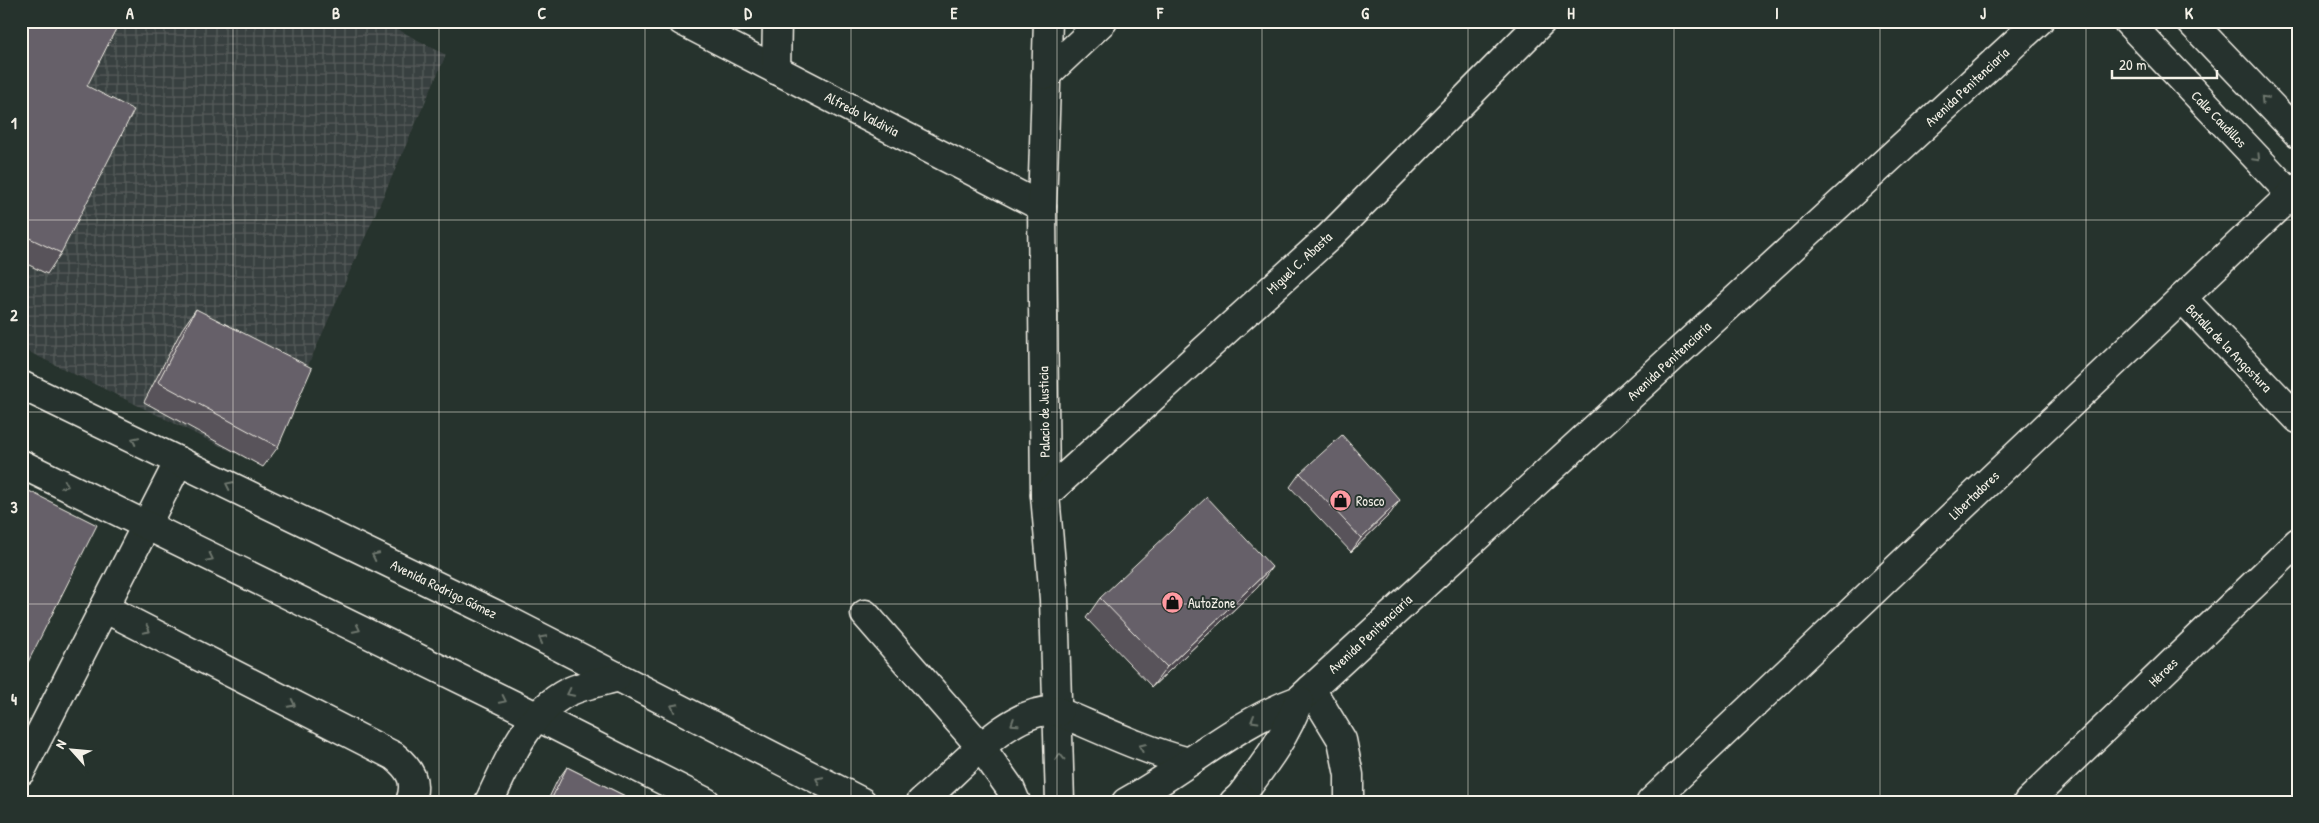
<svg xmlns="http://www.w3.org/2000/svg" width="2319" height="823" viewBox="0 0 2319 823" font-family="'Patrick Hand',sans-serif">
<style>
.industrial{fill:url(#industrial-grid)}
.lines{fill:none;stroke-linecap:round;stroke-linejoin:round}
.minor-casing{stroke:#f4f1e8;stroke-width:31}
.major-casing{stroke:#f4f1e8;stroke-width:31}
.minor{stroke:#26332d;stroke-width:28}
.major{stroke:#26332d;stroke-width:28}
.wall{fill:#58535a;stroke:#f4f1e8}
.shaded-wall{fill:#47434a;stroke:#f4f1e8}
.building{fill:#666069;stroke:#f4f1e8}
.oneway{stroke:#6e766e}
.grid{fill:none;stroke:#f4f1e8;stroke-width:1;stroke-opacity:0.55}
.labels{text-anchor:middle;stroke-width:4;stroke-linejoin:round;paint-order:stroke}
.street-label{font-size:14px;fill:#f4f1e8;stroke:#26332d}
.poi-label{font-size:14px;fill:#f4f1e8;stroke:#26332d;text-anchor:start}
.neatline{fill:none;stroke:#f4f1e8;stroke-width:2}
.grid-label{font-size:16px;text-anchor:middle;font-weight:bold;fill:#f4f1e8}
</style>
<defs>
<pattern id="industrial-grid" width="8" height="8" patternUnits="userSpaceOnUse" patternTransform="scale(1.25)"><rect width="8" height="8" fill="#39403f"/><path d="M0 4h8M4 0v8" fill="none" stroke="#565c5b"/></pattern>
</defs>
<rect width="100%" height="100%" fill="#26332d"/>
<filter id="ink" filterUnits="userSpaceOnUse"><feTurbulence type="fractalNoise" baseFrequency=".02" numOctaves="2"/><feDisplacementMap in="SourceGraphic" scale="10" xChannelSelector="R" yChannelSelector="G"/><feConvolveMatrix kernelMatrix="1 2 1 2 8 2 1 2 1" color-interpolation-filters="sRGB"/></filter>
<g filter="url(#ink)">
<path class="industrial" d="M21 21H382L446 55 263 467 21 348Z"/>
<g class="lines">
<defs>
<g id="minor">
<path d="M682 21 1042 207"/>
<path d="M1048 21 1042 207 1045 495 1054 599 1060 802"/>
<path d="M2127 21 2291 194"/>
<path d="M2190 21 2298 134"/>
<path d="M776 70 777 21"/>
<path d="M1046 75 1103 21"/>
<path d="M2182 298 2298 419"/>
<path d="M1045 495 1330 236 1542 21"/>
<path d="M104 608 394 756C410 769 418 781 410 802"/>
<path d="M865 614 981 747 1010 788 1016 802"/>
<path d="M1311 689 1342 740 1349 775V802"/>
<path d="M1059 712C1102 730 1143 750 1189 762"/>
<path d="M21 771 179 461"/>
<path d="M1126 802C1185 770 1235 723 1299 700L2039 21"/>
<path d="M1234 802 1240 797C1263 766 1286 737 1299 700"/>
<path d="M1651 802 2298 188"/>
<path d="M2028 802 2298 542"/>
</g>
<g id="major">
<path d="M21 385 497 615 862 802"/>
<path d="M21 464 536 716 706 802"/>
<path d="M489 802C508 762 527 713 568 692 583 685 600 682 616 678"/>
<path d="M921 802C955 775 1013 702 1059 712"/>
<path d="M1240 802V797"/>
</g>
</defs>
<use href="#minor" class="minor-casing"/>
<use href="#major" class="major-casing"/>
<use href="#minor" class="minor"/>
<use href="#major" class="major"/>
</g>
<g class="wall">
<path d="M21 21 87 86 61 253 47 274 21 261Z"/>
<path d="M196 309 278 447 263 467 144 402 182 329Z"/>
<path d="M1300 473 1390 514 1351 552 1290 487Z"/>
<path d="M1258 587 1152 687 1086 618 1100 598Z"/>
<path d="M567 767 637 802H547L557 781Z"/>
</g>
<g class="shaded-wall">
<path d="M1400 500 1390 514 1351 552 1361 538Z"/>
<path d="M1272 567 1258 587 1152 687 1167 667Z"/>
</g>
<g class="building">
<path d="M21 21H120L87 86 134 110 61 253 21 234Z"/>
<path d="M196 309 312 368 278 447 158 382Z"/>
<path d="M1342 435 1400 500 1361 538 1300 473Z"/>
<path d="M21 487 97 525 21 676Z"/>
<path d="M1207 497 1272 567 1167 667 1100 598Z"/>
<path d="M567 767 637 802H550Z"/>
</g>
<defs><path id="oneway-chevron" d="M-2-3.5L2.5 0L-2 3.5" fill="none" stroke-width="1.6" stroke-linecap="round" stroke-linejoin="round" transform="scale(1.25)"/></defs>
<g class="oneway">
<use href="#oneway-chevron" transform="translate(2264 99) rotate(-134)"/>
<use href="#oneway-chevron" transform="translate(2257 158) rotate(46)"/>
<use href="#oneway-chevron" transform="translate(135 440) rotate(-154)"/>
<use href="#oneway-chevron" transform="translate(65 485) rotate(26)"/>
<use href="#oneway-chevron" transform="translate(229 485) rotate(-154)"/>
<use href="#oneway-chevron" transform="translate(375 556) rotate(-154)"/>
<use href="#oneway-chevron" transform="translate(210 558) rotate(26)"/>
<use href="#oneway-chevron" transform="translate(357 629) rotate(26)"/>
<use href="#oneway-chevron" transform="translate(147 630) rotate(27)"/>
<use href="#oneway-chevron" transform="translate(542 639) rotate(-152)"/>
<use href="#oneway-chevron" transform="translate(570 693) rotate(154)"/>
<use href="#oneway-chevron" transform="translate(503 700) rotate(26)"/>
<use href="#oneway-chevron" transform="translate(292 704) rotate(27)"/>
<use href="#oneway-chevron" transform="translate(674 707) rotate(-153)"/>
<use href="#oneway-chevron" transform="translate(1254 720) rotate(150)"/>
<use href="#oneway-chevron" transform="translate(1014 723) rotate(147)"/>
<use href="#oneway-chevron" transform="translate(1142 747) rotate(-157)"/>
<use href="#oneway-chevron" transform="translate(1060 757) rotate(-91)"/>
<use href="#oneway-chevron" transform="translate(819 780) rotate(-153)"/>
</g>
</g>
<path class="grid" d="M233 21V802M439 21V802M645 21V802M851 21V802M1057 21V802M1262 21V802M1468 21V802M1674 21V802M1880 21V802M2086 21V802M21 220H2298M21 412H2298M21 604H2298"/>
<defs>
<symbol id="shop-disc" viewBox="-11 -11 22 22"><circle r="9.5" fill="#ff9aa2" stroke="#26332d"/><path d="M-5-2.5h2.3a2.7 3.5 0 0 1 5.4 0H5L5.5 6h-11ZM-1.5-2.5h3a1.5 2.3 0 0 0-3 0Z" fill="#111"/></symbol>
</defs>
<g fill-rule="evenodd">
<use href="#shop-disc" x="1328" y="488" width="25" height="25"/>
<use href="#shop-disc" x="1160" y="590" width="25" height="25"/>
</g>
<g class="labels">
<g class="street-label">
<text transform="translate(1967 87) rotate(-43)" y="5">Avenida Penitenciaría</text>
<text transform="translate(862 114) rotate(27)" y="5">Alfredo Valdivia</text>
<text transform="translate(2219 119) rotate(46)" y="5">Calle Caudillos</text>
<text transform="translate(1299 263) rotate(-43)" y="5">Miguel C. Abasta</text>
<text transform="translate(2229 348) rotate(46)" y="5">Batalla de la Angostura</text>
<text transform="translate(1669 361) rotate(-43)" y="5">Avenida Penitenciaría</text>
<text transform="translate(1044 412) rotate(-91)" y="5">Palacio de Justicia</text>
<text transform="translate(1974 495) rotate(-44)" y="5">Libertadores</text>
<text transform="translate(444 589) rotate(26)" y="5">Avenida Rodrigo Gómez</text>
<text transform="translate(1370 634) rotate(-43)" y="5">Avenida Penitenciaría</text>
<text transform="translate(2163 672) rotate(-44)" y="5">Héroes</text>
</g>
<g class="poi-label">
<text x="1356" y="506">Rosco</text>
<text x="1188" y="608">AutoZone</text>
</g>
</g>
<rect width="2319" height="823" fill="none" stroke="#26332d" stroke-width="55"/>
<g transform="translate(72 750) rotate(297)" stroke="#26332d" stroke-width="4" paint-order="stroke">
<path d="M0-4L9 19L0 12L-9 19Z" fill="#f4f1e8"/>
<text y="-8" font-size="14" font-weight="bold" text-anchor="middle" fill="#f4f1e8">N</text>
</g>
<path d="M2112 70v8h105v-8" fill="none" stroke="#f4f1e8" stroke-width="2.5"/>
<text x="2119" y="70" font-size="15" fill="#f4f1e8" stroke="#26332d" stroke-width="4" paint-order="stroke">20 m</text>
<rect x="28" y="28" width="2264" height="768" class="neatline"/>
<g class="grid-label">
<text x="130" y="19">A</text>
<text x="336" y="19">B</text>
<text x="542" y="19">C</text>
<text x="748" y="19">D</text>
<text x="954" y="19">E</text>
<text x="1160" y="19">F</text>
<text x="1365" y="19">G</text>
<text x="1571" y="19">H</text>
<text x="1777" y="19">I</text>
<text x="1983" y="19">J</text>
<text x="2189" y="19">K</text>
<text x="14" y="129">1</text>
<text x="14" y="321">2</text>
<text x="14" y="513">3</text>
<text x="14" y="705">4</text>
</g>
</svg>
